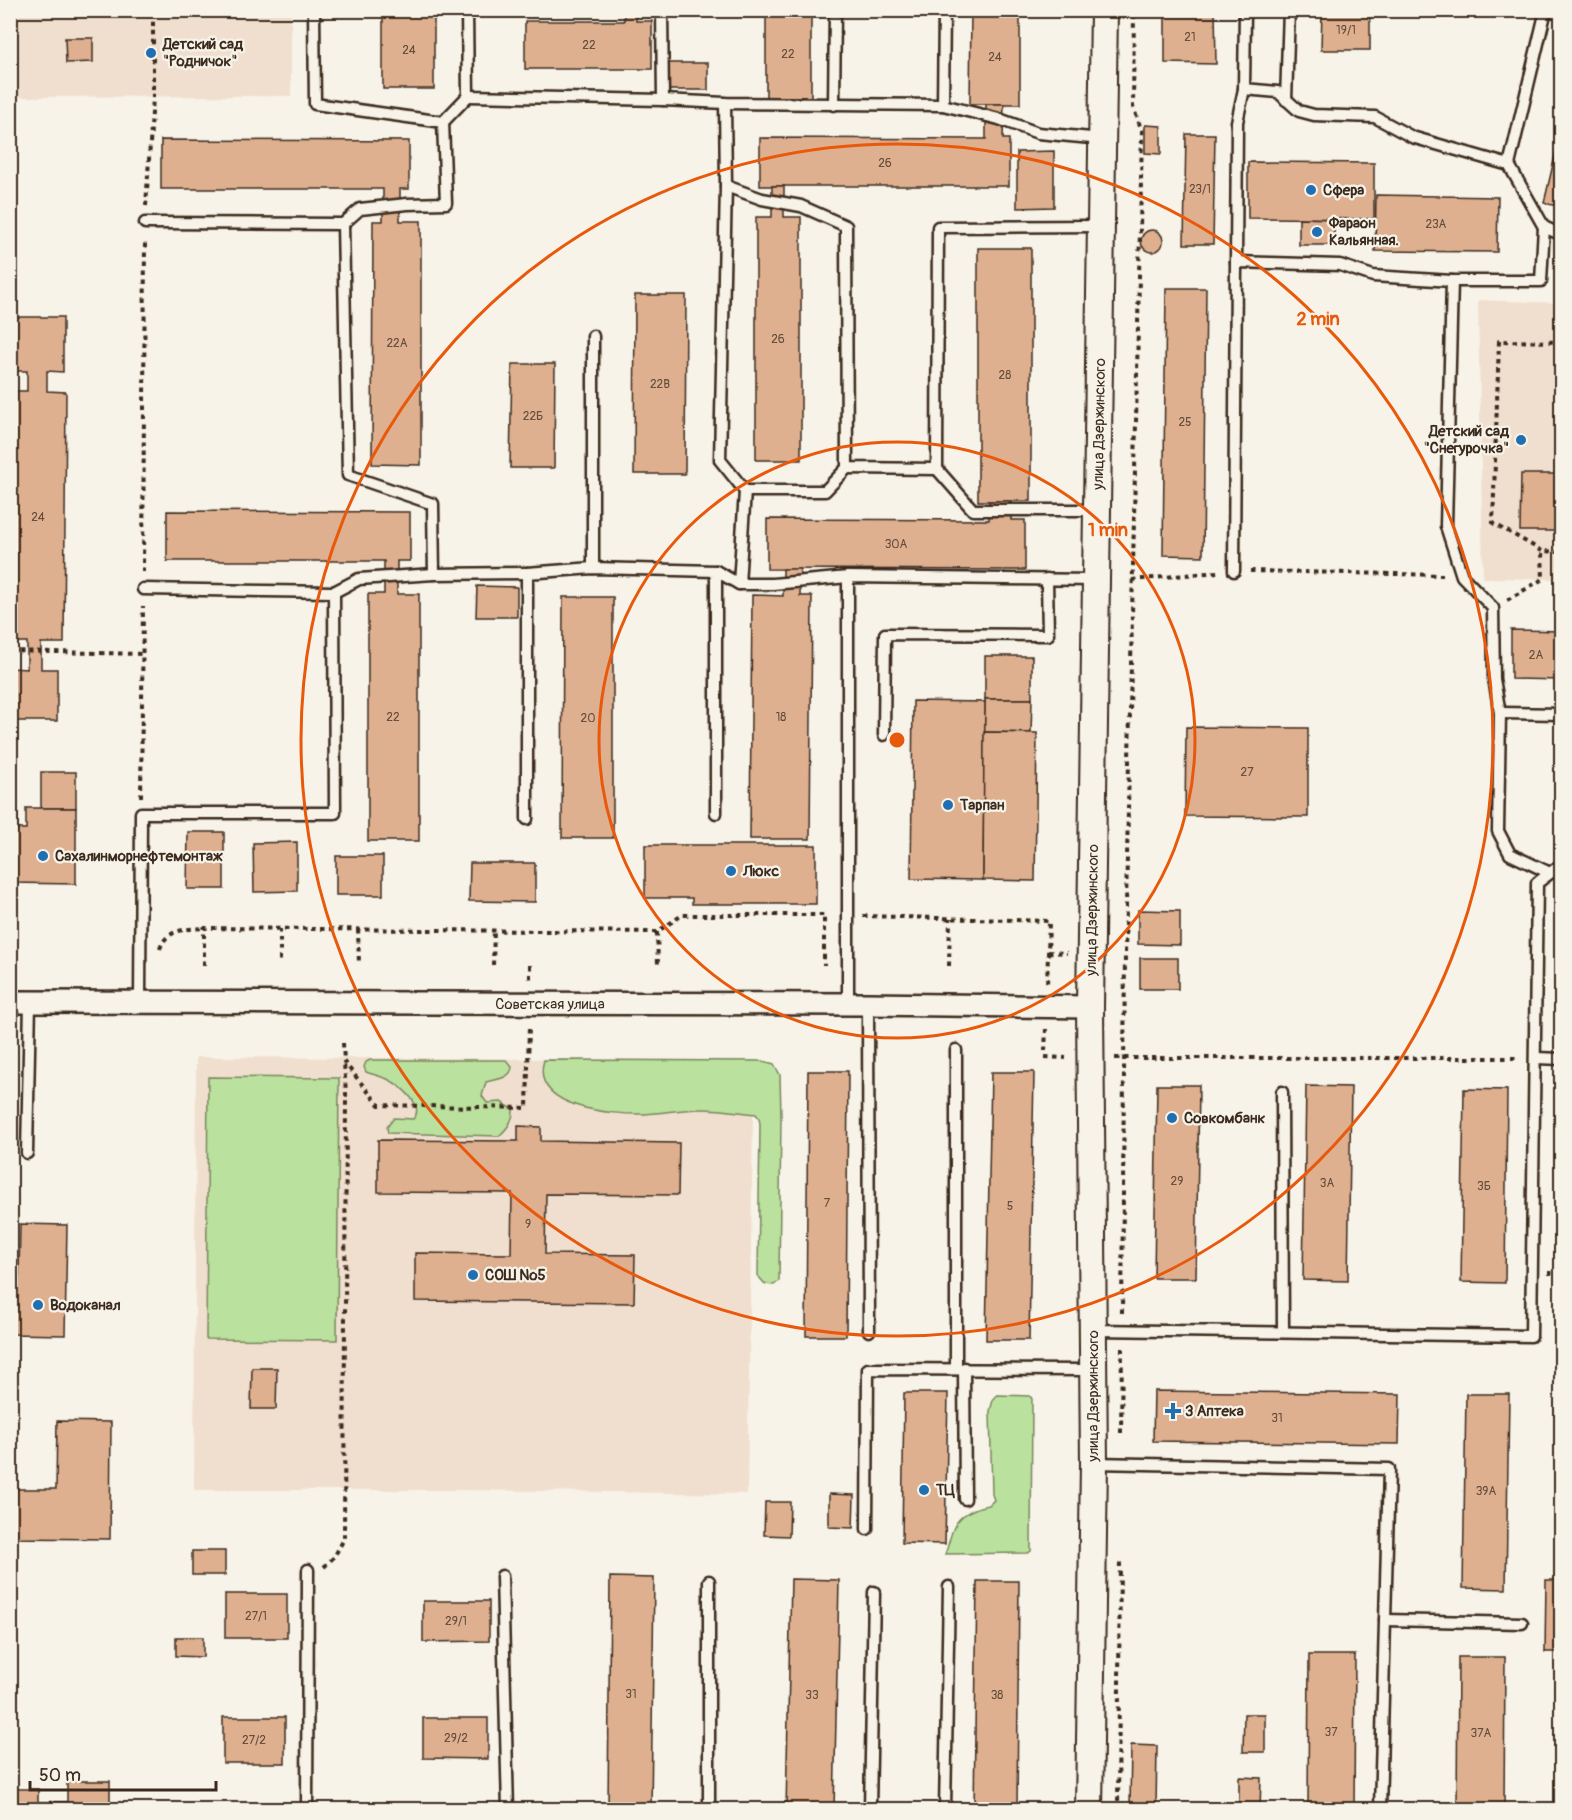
<svg xmlns="http://www.w3.org/2000/svg" width="1572" height="1820" viewBox="0 0 1572 1820" font-family="Pangolin,sans-serif">
<style>
.built{fill:#f0dfce}
.green{fill:#bae19d;stroke:#7a865e;stroke-width:1.5}
.building{fill:#dfb090;stroke:#3b2a1e;stroke-width:1.5}
.lines{fill:none;stroke-linecap:round;stroke-linejoin:round}
.service-casing{stroke:#3b2a1e;stroke-width:15}
.minor-casing{stroke:#3b2a1e;stroke-width:26}
.tertiary-casing{stroke:#3b2a1e;stroke-width:30}
.path{stroke:#3b2a1e;stroke-width:4;stroke-dasharray:4.5 4.5;stroke-linecap:butt}
.service{stroke:#f7f3e8;stroke-width:10}
.minor{stroke:#f7f3e8;stroke-width:21}
.tertiary{stroke:#f7f3e8;stroke-width:26}
.ring{fill:none;stroke:#e8590c;stroke-width:3}
.poi-dot{fill:#1f6fb2;stroke:#f7f3e8;stroke-width:2}
.labels{text-anchor:middle;stroke-width:4.5;stroke-linejoin:round;paint-order:stroke}
.number-label{font-size:12px;fill:#644c3a}
.poi-label{font-size:15px;font-weight:bold;fill:#3b2a1e;stroke:#f7f3e8;text-anchor:start}
.street-label{font-size:15px;fill:#3b2a1e;stroke:#f7f3e8}
.centre{fill:#e8590c;stroke:#f7f3e8;stroke-width:3}
.ring-label{font-size:18px;text-anchor:middle;font-weight:bold;fill:#e8590c;stroke:#f7f3e8;stroke-width:4.5;stroke-linejoin:round;paint-order:stroke}
</style>
<rect width="100%" height="100%" fill="#f7f3e8"/>
<filter id="ink" filterUnits="userSpaceOnUse"><feTurbulence type="fractalNoise" baseFrequency=".0167" numOctaves="2"/><feDisplacementMap in="SourceGraphic" scale="12" xChannelSelector="R" yChannelSelector="G"/><feConvolveMatrix kernelMatrix="1 2 1 2 8 2 1 2 1" color-interpolation-filters="sRGB"/></filter>
<g filter="url(#ink)">
<g class="built">
<path d="M10 11H291V96L11 97Z"/>
<path d="M1478 300 1561 303V579L1483 578Z"/>
<path d="M196 1057 754 1060 747 1494 463 1490H194Z"/>
</g>
<g class="green">
<path d="M370 1060H506L512 1067C511 1079 496 1079 486 1082L482 1096 487 1103 501 1102 513 1109C514 1120 507 1129 499 1136L388 1133 387 1127 394 1118 413 1119C425 1107 404 1089 393 1082 386 1077 374 1075 366 1072L364 1067 366 1062Z"/>
<path d="M544 1060 763 1061 774 1064 780 1075 781 1117 779 1281 774 1285 765 1284 758 1276 760 1124 759 1118 756 1114C738 1112 719 1109 701 1109 682 1109 664 1113 645 1114 614 1115 529 1109 544 1060Z"/>
<path d="M208 1077 339 1078 337 1340 206 1339Z"/>
<path d="M997 1395 1030 1396 1032 1399 1031 1551 1028 1553 945 1554C949 1545 950 1535 954 1527 960 1514 976 1507 989 1505L994 1500 992 1494 990 1411 993 1400Z"/>
</g>
<g class="building">
<rect x="383" y="10" width="51" height="79"/>
<path d="M624 10H636V21H652V69H525V21H624Z"/>
<rect x="766" y="10" width="45" height="87"/>
<path d="M971 10H1020V104H970Z"/>
<path d="M1165 10H1215L1216 64 1165 63Z"/>
<path d="M1322 10H1370V50H1321Z"/>
<path d="M65 38H93V62L66 63Z"/>
<rect x="669" y="63" width="39" height="27"/>
<path d="M986 104H1004L1003 139H1009V186H760V138L986 139Z"/>
<path d="M1145 125 1161 126V154L1145 153Z"/>
<path d="M1562 126V207L1544 203Z"/>
<path d="M1186 134H1215L1213 244H1184Z"/>
<path d="M161 140 409 141V189H400V221H421V465L372 464 373 221H383V189H161Z"/>
<path d="M1054 151V207L1017 208V152Z"/>
<path d="M1248 162 1374 163V219L1248 218Z"/>
<path d="M772 186H784V217H801V460H756V217H772Z"/>
<path d="M1376 195 1498 197 1497 252 1375 251Z"/>
<path d="M1299 218 1334 219V245H1299Z"/>
<circle cx="1152" cy="241" r="11"/>
<rect x="978" y="248" width="53" height="253"/>
<path d="M1166 288H1206L1203 556 1163 555Z"/>
<path d="M635 295H686L685 474H634Z"/>
<path d="M10 317H63V372L47 371V391L66 392 64 643H41V669H57V721H10V668L27 669V642H10V391H27V371H10Z"/>
<path d="M512 364H555L554 468H510Z"/>
<path d="M1521 474H1562V531H1520Z"/>
<path d="M989 501H1011V520H1025V570L767 569V519L989 520Z"/>
<path d="M167 511 410 512V561H397V594H419V841H368V594H384V561H167Z"/>
<path d="M783 569H800V596H812L810 839H750L752 595 783 596Z"/>
<path d="M477 586 517 587V617H476Z"/>
<path d="M563 597H613V838H562Z"/>
<path d="M1511 630 1562 631V680L1511 679Z"/>
<rect x="985" y="656" width="47" height="43"/>
<path d="M985 699H1032L1031 733 984 732Z"/>
<path d="M913 701 985 702 983 880 911 879Z"/>
<path d="M1186 727 1308 728V817L1185 816Z"/>
<path d="M984 732 1037 733 1035 881 983 880Z"/>
<rect x="41" y="772" width="35" height="36"/>
<path d="M26 808H76V884L10 883V829H26Z"/>
<path d="M188 832H224V889H187Z"/>
<path d="M297 842V891L254 892 253 843Z"/>
<path d="M645 845H816V904H692V898H645Z"/>
<rect x="336" y="856" width="47" height="39"/>
<path d="M470 863H535V902L469 901Z"/>
<path d="M1138 910 1180 911V945L1138 944Z"/>
<rect x="1140" y="958" width="38" height="31"/>
<path d="M808 1071H848L846 1336H806Z"/>
<path d="M991 1072H1034L1029 1340H986Z"/>
<path d="M1157 1085H1199L1196 1278H1154Z"/>
<path d="M1306 1086 1351 1087 1348 1281 1303 1280Z"/>
<path d="M1464 1089 1507 1090 1505 1283 1461 1282Z"/>
<path d="M518 1126 541 1127V1141L679 1143 678 1195 546 1194 545 1254 635 1255 634 1303 415 1301V1253L511 1254 512 1193 378 1192V1140L518 1141Z"/>
<path d="M20 1224 67 1225 65 1335 10 1334V1275H19Z"/>
<path d="M252 1368H277L276 1409H251Z"/>
<path d="M1154 1391 1400 1394 1399 1444 1153 1441Z"/>
<path d="M904 1393H948L945 1544 902 1543Z"/>
<path d="M1466 1394H1509L1506 1589 1463 1588Z"/>
<path d="M57 1421 111 1422 110 1539 10 1538V1489H56Z"/>
<path d="M829 1494 854 1495 853 1528 829 1527Z"/>
<path d="M765 1502H790L789 1536 764 1535Z"/>
<rect x="192" y="1551" width="33" height="24"/>
<path d="M610 1577 654 1578 651 1810H608Z"/>
<path d="M791 1579 839 1580 834 1810H786Z"/>
<path d="M1546 1580H1562V1652H1545Z"/>
<path d="M977 1581H1019L1017 1810H974Z"/>
<rect x="225" y="1594" width="62" height="44"/>
<path d="M423 1601H489V1641L423 1642Z"/>
<path d="M176 1637H203V1657L176 1656Z"/>
<path d="M1309 1655H1355L1354 1810H1308Z"/>
<path d="M1458 1657H1505L1504 1810H1457Z"/>
<path d="M1244 1714H1265V1752H1243Z"/>
<rect x="223" y="1717" width="62" height="46"/>
<path d="M423 1718H488V1759L423 1758Z"/>
<path d="M1131 1745 1157 1746 1156 1807 1130 1806Z"/>
<path d="M1239 1777 1261 1778 1260 1810H1239Z"/>
<path d="M67 1781H110V1810H10V1789H38V1802H67Z"/>
<rect x="422" y="1803" width="64" height="7"/>
<path d="M1130 1806 1156 1807V1810H1130Z"/>
</g>
<g class="lines">
<defs>
<g id="service">
<path d="M314 10 315 104 443 122 468 96 467 10"/>
<path d="M658 10 662 11 663 100"/>
<path d="M1245 10 1244 89 1278 92 1299 111 1314 115 1375 117 1412 137 1509 165 1544 227 1562 235"/>
<path d="M468 96 663 100 725 103 943 105 999 119 1038 133 1102 139"/>
<path d="M1286 100 1289 10"/>
<path d="M725 103 726 186 720 460 745 491"/>
<path d="M834 105 835 10"/>
<path d="M943 105 944 10"/>
<path d="M1509 165 1546 10"/>
<path d="M726 186 762 199 801 206 846 226 847 468 937 469"/>
<path d="M145 223 343 224 348 475 433 504 434 574"/>
<path d="M343 224 360 209 407 204 446 203 443 122"/>
<path d="M1236 262 1237 122 1244 89"/>
<path d="M1452 281 1446 526 1462 576 1493 608 1494 679 1500 713 1498 831 1510 854 1550 873"/>
<path d="M1096 510H973L937 469 938 227 1101 226"/>
<path d="M593 568V336"/>
<path d="M716 571 739 584 745 491H825L847 468"/>
<path d="M1234 571 1236 262 1340 265 1373 276 1452 281H1541L1544 227"/>
<path d="M848 577V1005"/>
<path d="M739 584H773L848 577 1096 580"/>
<path d="M334 592 359 579 434 574 527 573"/>
<path d="M1500 713 1562 714"/>
<path d="M884 735 885 634 1048 635 1047 579"/>
<path d="M527 819V573L593 568 716 571V813"/>
<path d="M140 1001 141 813H335L334 592 143 589"/>
<path d="M868 1004 869 1331"/>
<path d="M956 1050V1369"/>
<path d="M1536 1058 1562 1059"/>
<path d="M1282 1092 1283 1332"/>
<path d="M27 1153 30 1002"/>
<path d="M1093 1330 1531 1336 1537 883 1562 864"/>
<path d="M964 1368 965 1499"/>
<path d="M1094 1463 1389 1469 1380 1810"/>
<path d="M867 1529 868 1369 1092 1370"/>
<path d="M502 1576 508 1810"/>
<path d="M1385 1620 1522 1623"/>
<path d="M307 1810 308 1570"/>
<path d="M709 1810V1581"/>
<path d="M870 1810 874 1592"/>
<path d="M945 1810 949 1587"/>
</g>
<path id="minor" d="M10 1002 868 1004 1090 1007"/>
<path id="tertiary" d="M1089 1810 1094 1463 1090 1007 1104 10"/>
</defs>
<use href="#service" class="service-casing"/>
<use href="#minor" class="minor-casing"/>
<use href="#tertiary" class="tertiary-casing"/>
<g class="path">
<path d="M146 206 153 97V10"/>
<path d="M1562 342 1499 341 1493 523 1542 551 1562 552"/>
<path d="M1250 571 1443 575"/>
<path d="M143 572 145 240"/>
<path d="M1132 580 1218 572"/>
<path d="M1507 600 1543 579 1542 551"/>
<path d="M10 651 142 654"/>
<path d="M141 797 143 606"/>
<path d="M863 916 1049 921 1047 986"/>
<path d="M280 929V965"/>
<path d="M358 929 359 965"/>
<path d="M657 932 658 965"/>
<path d="M160 949C166 929 186 929 204 928"/>
<path d="M1048 952 1067 953"/>
<path d="M204 965V928L657 932 682 915H824V965"/>
<path d="M493 965 494 930"/>
<path d="M530 965V982"/>
<path d="M949 966 950 918"/>
<path d="M343 1043 344 1062 379 1105 527 1108 529 1026"/>
<path d="M1045 1051 1046 1029"/>
<path d="M1045 1057 1066 1058"/>
<path d="M1115 1058H1519"/>
<path d="M1548 1273H1562"/>
<path d="M1122 1313 1125 954 1142 131 1133 107 1134 10"/>
<path d="M1121 1433 1122 1348"/>
<path d="M324 1567 334 1557 344 1539 346 1094 344 1062"/>
<path d="M1118 1810 1120 1558"/>
</g>
<use href="#service" class="service"/>
<use href="#minor" class="minor"/>
<use href="#tertiary" class="tertiary"/>
</g>
</g>
<g class="ring">
<circle cx="897" cy="740" r="298"/>
<circle cx="897" cy="740" r="596"/>
</g>
<g class="poi-dot">
<circle cx="151" cy="53" r="6"/>
<circle cx="1311" cy="190" r="6"/>
<circle cx="1317" cy="232" r="6"/>
<circle cx="1521" cy="440" r="6"/>
<circle cx="948" cy="805" r="6"/>
<circle cx="43" cy="856" r="6"/>
<circle cx="731" cy="871" r="6"/>
<circle cx="1172" cy="1118" r="6"/>
<circle cx="473" cy="1275" r="6"/>
<circle cx="38" cy="1305" r="6"/>
<path d="M1170 1402h6v6h6v6h-6v6h-6v-6h-6v-6h6z"/>
<circle cx="924" cy="1490" r="6"/>
</g>
<g class="labels">
<g class="number-label">
<text x="1346" y="34">19/1</text>
<text x="1190" y="41">21</text>
<text x="589" y="49">22</text>
<text x="409" y="54">24</text>
<text x="788" y="58">22</text>
<text x="995" y="61">24</text>
<text x="885" y="167">26</text>
<text x="1200" y="193">23/1</text>
<text x="1436" y="228">23А</text>
<text x="778" y="343">26</text>
<text x="397" y="347">22А</text>
<text x="1005" y="379">28</text>
<text x="660" y="388">22В</text>
<text x="533" y="420">22Б</text>
<text x="1185" y="426">25</text>
<text x="38" y="521">24</text>
<text x="896" y="548">30А</text>
<text x="1536" y="659">2А</text>
<text x="393" y="721">22</text>
<text x="781" y="721">18</text>
<text x="588" y="722">20</text>
<text x="1247" y="776">27</text>
<text x="1177" y="1185">29</text>
<text x="1327" y="1187">3А</text>
<text x="1484" y="1190">3Б</text>
<text x="827" y="1207">7</text>
<text x="1010" y="1210">5</text>
<text x="528" y="1228">9</text>
<text x="1277" y="1422">31</text>
<text x="1486" y="1495">39А</text>
<text x="256" y="1620">27/1</text>
<text x="456" y="1625">29/1</text>
<text x="631" y="1698">31</text>
<text x="812" y="1699">33</text>
<text x="997" y="1699">38</text>
<text x="1331" y="1736">37</text>
<text x="1481" y="1737">37А</text>
<text x="456" y="1742">29/2</text>
<text x="254" y="1744">27/2</text>
</g>
<g class="poi-label">
<text x="163" y="49">Детский сад<tspan x="163" dy="17">"Родничок"</tspan></text>
<text x="1323" y="195">Сфера</text>
<text x="1329" y="228">Фараон<tspan x="1329" dy="17">Кальянная.</tspan></text>
<text x="1509" y="436" text-anchor="end">Детский сад<tspan x="1509" dy="17">"Снегурочка"</tspan></text>
<text x="960" y="810">Тарпан</text>
<text x="55" y="861">Сахалинморнефтемонтаж</text>
<text x="743" y="876">Люкс</text>
<text x="1184" y="1123">Совкомбанк</text>
<text x="485" y="1280">СОШ №5</text>
<text x="50" y="1310">Водоканал</text>
<text x="1185" y="1416">3 Аптека</text>
<text x="936" y="1495">ТЦ</text>
</g>
<g class="street-label">
<text transform="translate(1099 424) rotate(-89)" y="5">улица Дзержинского</text>
<text transform="translate(1092 910) rotate(-89)" y="5">улица Дзержинского</text>
<text x="550" y="1009">Советская улица</text>
<text transform="translate(1093 1396) rotate(-90)" y="5">улица Дзержинского</text>
</g>
</g>
<circle cx="897" cy="740" r="9" class="centre"/>
<g class="ring-label">
<text x="1318" y="325">2 min</text>
<text x="1108" y="536">1 min</text>
</g>
<rect width="1572" height="1820" fill="none" stroke="#f7f3e8" stroke-width="36"/>
<rect x="18" y="18" width="1536" height="1784" fill="none" stroke="#3b2a1e" stroke-width="2" filter="url(#ink)"/>
<path d="M30 1781v9h186v-9" fill="none" stroke="#3b2a1e" stroke-width="3"/>
<text x="39" y="1781" font-size="18" fill="#3b2a1e" stroke="#f7f3e8" stroke-width="4.5" paint-order="stroke">50 m</text>
</svg>
